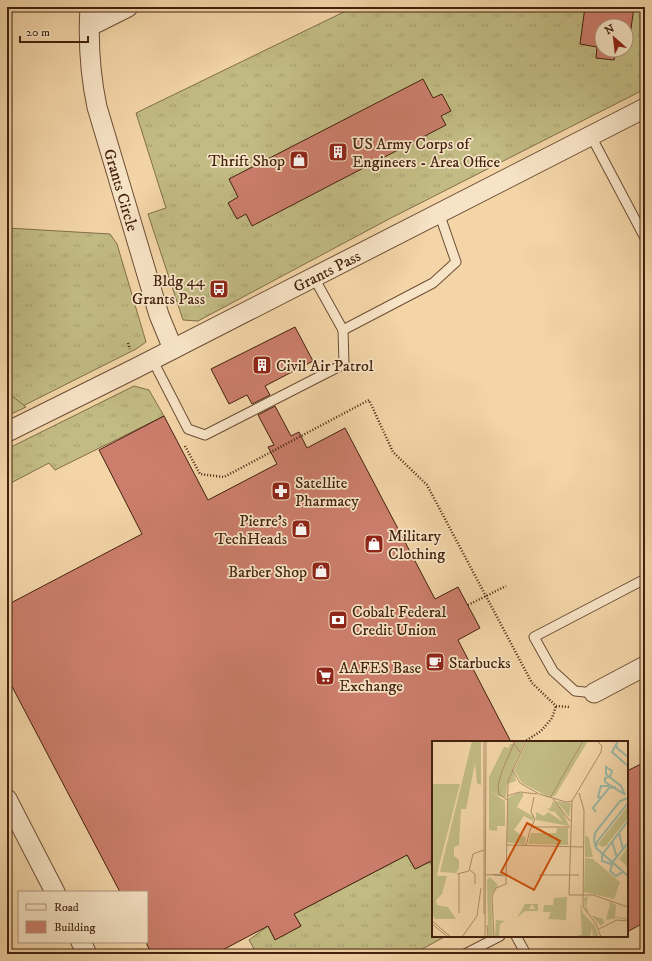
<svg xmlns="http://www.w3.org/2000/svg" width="652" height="961" viewBox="0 0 652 961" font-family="'IM FELL DW Pica',serif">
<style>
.grass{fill:url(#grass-tufts);stroke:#826e48;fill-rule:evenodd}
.forest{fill:url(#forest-firs);stroke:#826e48}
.building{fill:#cc7e6c;stroke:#42210e}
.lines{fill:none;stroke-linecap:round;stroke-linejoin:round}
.service-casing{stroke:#6e4e34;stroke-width:11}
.minor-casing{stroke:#6e4e34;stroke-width:21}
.path{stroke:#42210e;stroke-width:2.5;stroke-dasharray:1 2;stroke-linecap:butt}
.service{stroke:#f7e4c6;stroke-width:9}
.minor{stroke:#f7e4c6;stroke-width:19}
.labels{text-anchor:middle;stroke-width:3.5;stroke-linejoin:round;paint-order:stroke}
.poi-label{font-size:16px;fill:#42210e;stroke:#f7e4c6;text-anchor:start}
.street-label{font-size:16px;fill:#42210e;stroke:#f7e4c6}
.inset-river{fill:none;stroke:#9bb9a7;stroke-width:2}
.inset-road{fill:none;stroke:#ac8d6a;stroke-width:1}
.view{fill:#cf510c;fill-opacity:0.15;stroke:#cf510c;stroke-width:2}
.inset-edge{fill:none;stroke:#42210e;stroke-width:2}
</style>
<defs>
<pattern id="grass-tufts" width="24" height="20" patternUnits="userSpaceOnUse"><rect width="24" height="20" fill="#c2bb83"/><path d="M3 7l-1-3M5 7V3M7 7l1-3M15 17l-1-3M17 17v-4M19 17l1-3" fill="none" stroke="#a8a070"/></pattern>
<pattern id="forest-firs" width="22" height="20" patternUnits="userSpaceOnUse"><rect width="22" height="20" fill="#c2bb83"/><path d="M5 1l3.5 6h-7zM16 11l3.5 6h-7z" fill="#a8a070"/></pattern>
</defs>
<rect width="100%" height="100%" fill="#f3d5a8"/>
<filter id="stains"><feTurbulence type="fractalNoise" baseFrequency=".005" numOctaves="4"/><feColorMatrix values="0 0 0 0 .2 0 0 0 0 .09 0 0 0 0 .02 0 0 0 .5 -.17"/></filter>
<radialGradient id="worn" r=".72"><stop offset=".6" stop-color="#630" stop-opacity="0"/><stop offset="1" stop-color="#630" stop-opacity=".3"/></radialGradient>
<g class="grass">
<path d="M354 7H645V89L389 219 198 321 183 320 148 214 166 208 136 113ZM602 26H626V50H602Z"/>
<path d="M7 228 110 234 117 244 146 342 136 349 7 414Z"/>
<path d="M134 386 149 390 164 416 55 470 49 463 7 485V449Z"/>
<path d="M407 855 415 869 430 862 433 868V936H446L413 954H257L249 940 268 926 275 939 301 926 294 914Z"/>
</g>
<path class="forest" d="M7 392 26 407 7 416Z"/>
<g class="building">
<path d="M585 7H634L628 50H626V26H602V50H616L614 60 596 58 597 47 580 44Z"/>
<path d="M423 79 433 98 442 94 451 111 441 116 446 125 252 226 246 214 237 219 228 203 238 197 229 179Z"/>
<path d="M295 327 313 361 265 386 270 395 252 404 247 395 229 404 211 369Z"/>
<path d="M275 406 291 436 299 432 307 448 345 428 435 599 458 587 480 628 458 640 511 742H433V860L415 869 407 855 294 914 301 926 275 940 268 926 215 954H152L147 945V892H120L7 677V605L142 534 99 450 164 416 208 500 277 464 268 447 274 445 258 415Z"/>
<path d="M645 762V922L627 932V771Z"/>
</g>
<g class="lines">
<defs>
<g id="service">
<path d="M591 136 645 238"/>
<path d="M313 276 343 330 433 283 456 262 439 213"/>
<path d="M152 359 188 429 205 435 344 364 343 330"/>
<path d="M594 693 575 691 553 671 534 637 645 579"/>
<path d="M516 936 526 954"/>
<path d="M465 954 500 936"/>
</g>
<g id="minor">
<path id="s1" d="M90 7C88 41 90 74 97 107L159 315 173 349"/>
<path d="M90 26 128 7"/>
<path id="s2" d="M7 432 136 368 645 108"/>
<path d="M594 693 645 666"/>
<path d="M7 799 55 892"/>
<path d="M81 942 87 954"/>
</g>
</defs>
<use href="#service" class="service-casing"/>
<use href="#minor" class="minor-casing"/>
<g class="path">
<path d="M128 343 130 349"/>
<path d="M185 446 200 474 224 477 369 400 393 452 427 485 532 683 556 706 570 707"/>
<path d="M468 605 506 586"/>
<path d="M524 742 541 731 552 718 556 706"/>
</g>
<use href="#service" class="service"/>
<use href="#minor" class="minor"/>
</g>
<defs>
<symbol id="building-square" viewBox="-11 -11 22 22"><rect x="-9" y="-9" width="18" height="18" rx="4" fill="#8f2418" stroke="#f7e4c6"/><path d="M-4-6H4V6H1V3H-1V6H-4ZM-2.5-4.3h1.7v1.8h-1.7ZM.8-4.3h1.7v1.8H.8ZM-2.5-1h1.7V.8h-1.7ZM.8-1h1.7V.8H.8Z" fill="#fff"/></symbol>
<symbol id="shop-square" viewBox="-11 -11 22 22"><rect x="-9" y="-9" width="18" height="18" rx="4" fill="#8f2418" stroke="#f7e4c6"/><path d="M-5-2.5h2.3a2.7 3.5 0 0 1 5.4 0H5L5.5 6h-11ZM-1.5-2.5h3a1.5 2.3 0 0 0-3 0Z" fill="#fff"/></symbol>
<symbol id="bus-square" viewBox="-11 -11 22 22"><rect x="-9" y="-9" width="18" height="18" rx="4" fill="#8f2418" stroke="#f7e4c6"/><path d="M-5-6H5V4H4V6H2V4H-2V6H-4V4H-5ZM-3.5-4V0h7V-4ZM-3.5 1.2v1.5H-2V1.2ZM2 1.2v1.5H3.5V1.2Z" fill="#fff"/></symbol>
<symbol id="pharmacy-square" viewBox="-11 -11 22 22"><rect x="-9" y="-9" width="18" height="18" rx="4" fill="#8f2418" stroke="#f7e4c6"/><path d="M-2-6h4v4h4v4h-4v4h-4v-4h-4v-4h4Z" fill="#fff"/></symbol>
<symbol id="bank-square" viewBox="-11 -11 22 22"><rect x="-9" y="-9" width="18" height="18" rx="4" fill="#8f2418" stroke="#f7e4c6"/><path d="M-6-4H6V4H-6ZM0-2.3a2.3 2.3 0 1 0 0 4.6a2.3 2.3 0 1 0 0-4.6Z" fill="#fff"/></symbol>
<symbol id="cafe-square" viewBox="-11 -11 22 22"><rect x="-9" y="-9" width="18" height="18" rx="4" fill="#8f2418" stroke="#f7e4c6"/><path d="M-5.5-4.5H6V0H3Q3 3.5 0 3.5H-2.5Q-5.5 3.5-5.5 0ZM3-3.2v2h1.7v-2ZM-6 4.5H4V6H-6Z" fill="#fff"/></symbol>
<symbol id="supermarket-square" viewBox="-11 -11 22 22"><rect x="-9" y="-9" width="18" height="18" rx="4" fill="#8f2418" stroke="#f7e4c6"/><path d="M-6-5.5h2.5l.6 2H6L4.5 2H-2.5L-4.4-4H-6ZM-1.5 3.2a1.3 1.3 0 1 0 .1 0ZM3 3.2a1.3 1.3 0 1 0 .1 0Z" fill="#fff"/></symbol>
</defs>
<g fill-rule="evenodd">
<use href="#building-square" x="327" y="141" width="22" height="22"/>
<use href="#shop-square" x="288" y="149" width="22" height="22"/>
<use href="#bus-square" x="208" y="278" width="22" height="22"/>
<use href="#building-square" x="251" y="354" width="22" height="22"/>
<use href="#pharmacy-square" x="270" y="480" width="22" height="22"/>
<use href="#shop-square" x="290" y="518" width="22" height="22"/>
<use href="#shop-square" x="363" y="533" width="22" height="22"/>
<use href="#shop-square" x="310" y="560" width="22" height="22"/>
<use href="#bank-square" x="327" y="609" width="22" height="22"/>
<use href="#cafe-square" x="424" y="651" width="22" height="22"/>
<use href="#supermarket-square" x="314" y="665" width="22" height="22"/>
</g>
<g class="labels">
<g class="poi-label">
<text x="352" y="149">US Army Corps of<tspan x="352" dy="18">Engineers - Area Office</tspan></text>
<text x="285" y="166" text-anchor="end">Thrift Shop</text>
<text x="205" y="286" text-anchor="end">Bldg 44<tspan x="205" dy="18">Grants Pass</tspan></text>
<text x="276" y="371">Civil Air Patrol</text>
<text x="295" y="488">Satellite<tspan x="295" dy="18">Pharmacy</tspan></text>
<text x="287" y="526" text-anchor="end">Pierre's<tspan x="287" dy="18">TechHeads</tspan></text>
<text x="388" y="541">Military<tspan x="388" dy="18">Clothing</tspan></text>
<text x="307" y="577" text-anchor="end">Barber Shop</text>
<text x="352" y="617">Cobalt Federal<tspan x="352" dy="18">Credit Union</tspan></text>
<text x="449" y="668">Starbucks</text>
<text x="339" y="673">AAFES Base<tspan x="339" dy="18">Exchange</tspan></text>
</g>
<g class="street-label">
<text dy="6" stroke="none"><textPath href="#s1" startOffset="187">Grants Circle</textPath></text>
<text dy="6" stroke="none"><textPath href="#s2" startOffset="358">Grants Pass</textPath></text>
</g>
</g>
<g transform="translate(432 741)">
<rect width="196" height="196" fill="#f3d5a8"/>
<path d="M0 43H28L7 125 0 120ZM57 50 73 60V85H65V90L57 89ZM85 52H91V55L85 66 102 76 101 80 92 75 82 89 94 97 93 104 75 101 76 57ZM121 60 129 67 137 85 104 79V71L112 75 116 71 131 81 123 71 118 70 115 67 118 68ZM123 60 139 62 137 76 131 68ZM196 65V77L174 105 170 106 166 103ZM125 87H136V104L96 103 99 92H124ZM153 94 157 97 161 116H153ZM196 106V126L187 118ZM153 117 161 118 188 141 182 158 152 151ZM58 136 66 144 59 155 61 196H57L56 190 55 139ZM156 155 154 165 158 174 171 178 172 182 169 185 153 168 152 157ZM135 156 134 179 116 178 119 171H111L112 164H121L122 157ZM176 160 184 164 183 176 196 177V179L185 177 174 179 178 163ZM148 162 151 172 163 185 167 196H161L160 187 158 196H143L150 193ZM93 163H100L97 168H103L100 163H106V170H93L85 177ZM64 179 73 180 68 183 67 196H63Z" fill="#c2bb83"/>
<path d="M40 0H49V44L45 42 43 22 34 68H29L27 104 22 106V115L27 119V127L24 132 8 131ZM83 0H93L81 28 84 40 75 43 74 57 66 55 57 50V36L72 6 77 7 78 3H82ZM144 0H156L123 55 117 56ZM0 120 7 125 5 135H15L10 153 4 159 5 164 16 166 24 178H3L0 174Z" fill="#c2bb83"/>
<path d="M95 0H150L117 56 90 42 82 29Z" fill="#c2bb83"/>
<path class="inset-river" d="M186 0 180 11 196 25M184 3 185 7 196 16M177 36 173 37V41L192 53M178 36 180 30 174 26V33L175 34 189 45 193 54M169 57 166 56 169 45H177M196 57 188 60 163 92 162 99 164 107 196 135M164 71 161 67 177 47 184 46M196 80 170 114V120L179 123 196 102M187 92 191 108M180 100 185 117M164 107 165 101 196 62M181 121 178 130 184 135 191 131"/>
<path class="inset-road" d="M80 0 88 11M165 0 170 5 169 11 140 60 137 154H161L196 166M80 28 88 42 107 53 134 61 140 60M147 52 152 69 151 166 164 183 169 196M75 55 88 51 105 53M118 57 151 0M121 58 138 80M75 59 67 53 66 44 70 30 83 0M99 86H138M74 104 151 106M94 105 98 89 103 78 99 71 102 56M38 129 43 133V143M25 133 37 130 41 113 52 109M53 134 74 133M61 134 73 135M107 134H147M27 172V133M52 173V0M0 180 19 196M0 183 16 196M55 184 56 196M167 188 185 179 196 180M30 196 45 175 49 147M53 196 54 0M62 196 60 155 64 147 74 143 76 40 94 0"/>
<path class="view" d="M95 82 128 100 102 149 69 131Z"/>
<rect width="196" height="196" class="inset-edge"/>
</g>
<rect width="652" height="961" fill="none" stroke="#f3d5a8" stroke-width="24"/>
<rect x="8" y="8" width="636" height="945" fill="none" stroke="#42210e" stroke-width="2"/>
<rect x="12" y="12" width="628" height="937" fill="none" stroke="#42210e"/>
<rect x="18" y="891" width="130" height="52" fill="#f7e4c6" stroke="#af967c"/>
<rect x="26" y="904" width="20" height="6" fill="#f7e4c6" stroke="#af967c"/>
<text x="54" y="911" font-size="12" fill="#42210e">Road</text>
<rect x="26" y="921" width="20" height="12" fill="#cc7e6c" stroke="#af967c"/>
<text x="54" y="931" font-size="12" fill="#42210e">Building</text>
<g transform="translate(614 38) rotate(332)"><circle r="19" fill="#f7e4c6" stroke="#af967c"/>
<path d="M0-3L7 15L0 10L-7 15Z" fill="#8f2418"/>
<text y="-6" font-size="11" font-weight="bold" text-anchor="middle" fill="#42210e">N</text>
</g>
<path d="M20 36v6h68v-6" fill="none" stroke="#42210e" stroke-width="2"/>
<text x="26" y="36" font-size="12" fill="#42210e" stroke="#f7e4c6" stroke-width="3" paint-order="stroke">20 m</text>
<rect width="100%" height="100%" filter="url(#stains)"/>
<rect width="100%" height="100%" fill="url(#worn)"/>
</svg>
